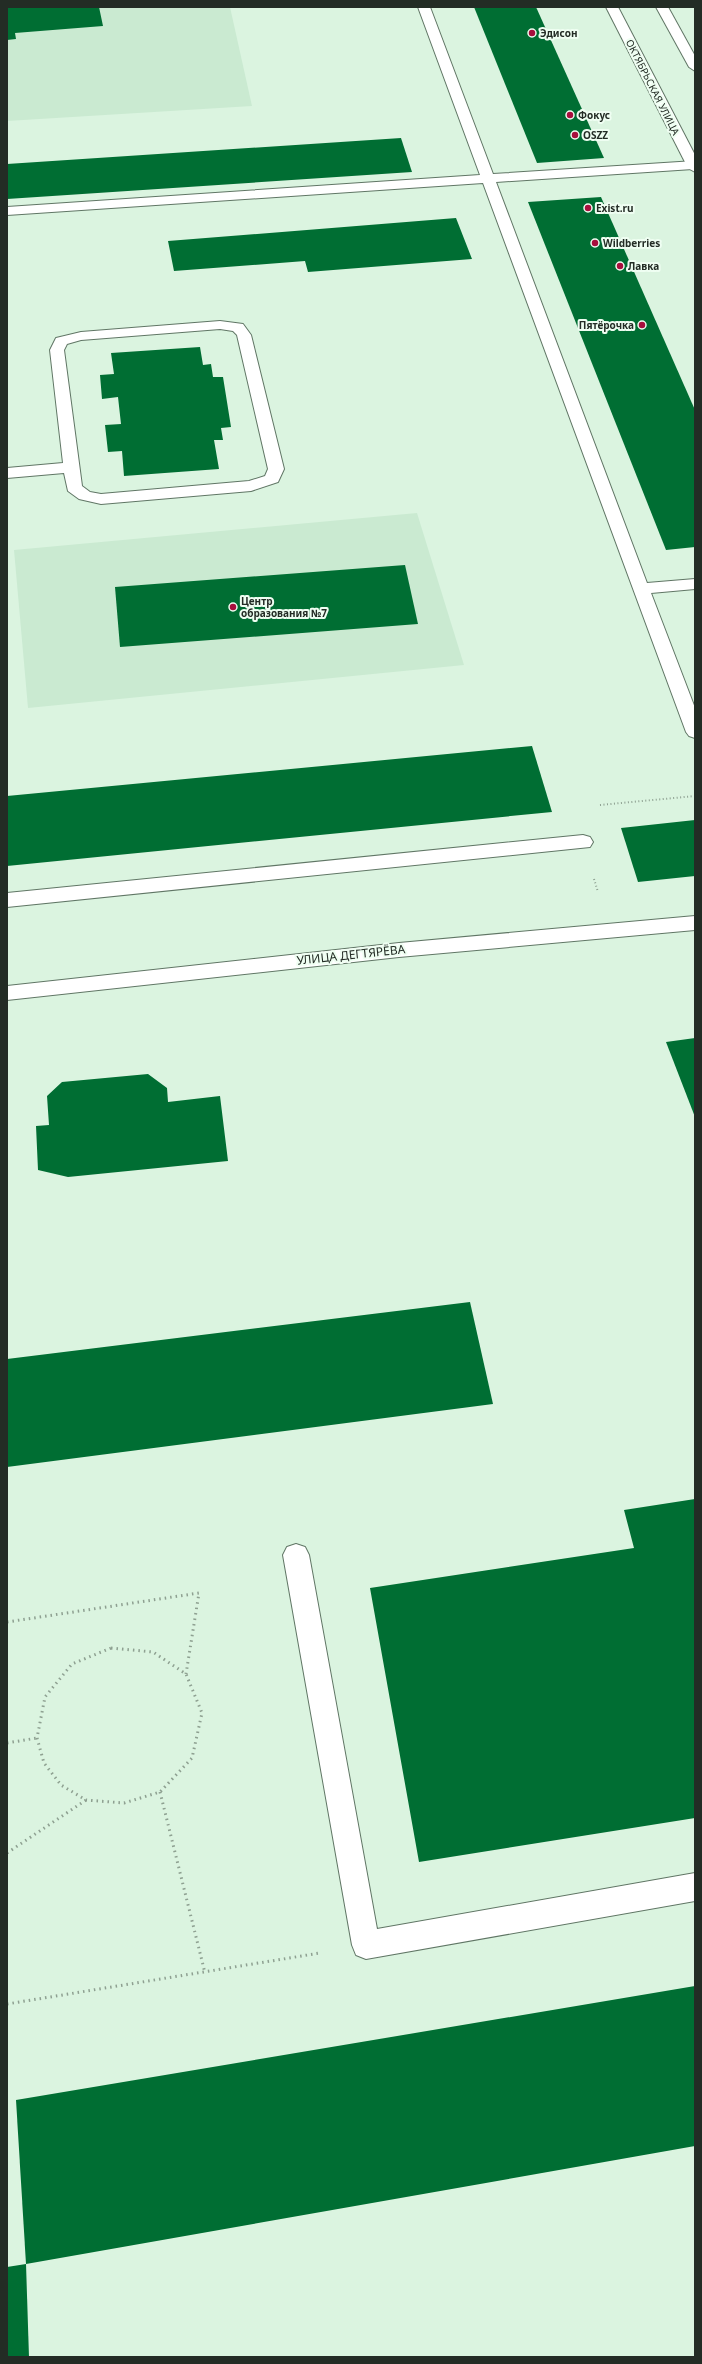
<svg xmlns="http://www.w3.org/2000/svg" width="702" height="2364" viewBox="0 0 702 2364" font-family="'Noto Sans',sans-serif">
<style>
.built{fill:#caead1}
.building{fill:#006e33}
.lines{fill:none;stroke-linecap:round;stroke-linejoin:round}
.lane-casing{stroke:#607665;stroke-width:2}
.street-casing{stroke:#607665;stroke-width:2}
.primary-casing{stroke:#607665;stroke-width:2}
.path-far1{stroke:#8ea091;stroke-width:2;stroke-dasharray:1 2.5;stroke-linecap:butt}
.path{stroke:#8ea091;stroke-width:3;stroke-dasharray:1.5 4;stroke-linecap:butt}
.lane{fill:#fff;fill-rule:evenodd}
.street{fill:#fff;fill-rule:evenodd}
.primary{fill:#fff;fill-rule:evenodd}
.poi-dot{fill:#a70f3d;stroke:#effef2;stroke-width:1.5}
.labels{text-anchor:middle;stroke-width:4;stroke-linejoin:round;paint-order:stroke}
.far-poi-label{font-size:10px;font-weight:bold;fill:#232c25;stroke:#effef2;text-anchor:start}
.far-street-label{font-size:10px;fill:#232c25;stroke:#effef2}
.street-label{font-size:12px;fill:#232c25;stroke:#effef2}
</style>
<rect width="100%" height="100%" fill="#dbf4e0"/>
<g class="built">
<path d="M7 7H230L252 106 7 121Z"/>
<path d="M417 513 464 665 28 708 14 550Z"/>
</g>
<g class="building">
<path d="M7 7H99L103 26 15 33 16 39 7 40Z"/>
<path d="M474 7H536L604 158 537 163Z"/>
<path d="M401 138 412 172 7 199V164Z"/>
<path d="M601 197 695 410V547L666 550 528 202Z"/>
<path d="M456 218 472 259 308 272 305 261 174 271 168 241Z"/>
<path d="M200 347 203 365 211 364 213 377H223L231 427 221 428 223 440H214L219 469 124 476 122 451 108 452 105 425 121 424 118 397 102 399 100 375 114 374 111 353Z"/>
<path d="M405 565 418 624 120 647 115 587Z"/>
<path d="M532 746 552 812 7 866V796Z"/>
<path d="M695 820V876L638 882 621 828Z"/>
<path d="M695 1038V1117L666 1042Z"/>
<path d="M148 1074 167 1088 168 1102 220 1096 228 1161 68 1177 38 1170 36 1126 49 1125 47 1096 62 1082Z"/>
<path d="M470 1302 493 1404 7 1467V1359Z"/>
<path d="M695 1499V1818L419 1862 370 1588 634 1548 624 1510Z"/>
<path d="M695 1986V2146L26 2264 16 2100Z"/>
<path d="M26 2264 29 2357H7V2267Z"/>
</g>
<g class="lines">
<defs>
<g id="lane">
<path d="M418 7H430L493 174 695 161V169H693L496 182 647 583 695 579V589L651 593 695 708V738L689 736 686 732 483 183 7 215V207L480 175Z"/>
<path d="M220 321 243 324 251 335 284 469 278 482 251 491 101 504 79 499 68 491 64 473 7 478V468L63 463 50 350 56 338 81 332ZM220 329 233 331 237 335 268 469 265 476 249 481 101 494 90 492 82 486 64 350 67 344 81 340Z"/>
<path d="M583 835 590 837 593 842 590 847 7 907V893Z"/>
<path d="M296 1544 305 1547 309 1555 377 1929 695 1873V1901L366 1959 356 1955 352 1945 283 1555 287 1547Z"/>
</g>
<path id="street" d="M695 916V930L399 957 7 1000V986L399 943Z"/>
<g id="primary">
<path d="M606 7H618L695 155V172L688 168Z"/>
<path d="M656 7H668L695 56V71L689 67Z"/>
</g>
</defs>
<use href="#lane" class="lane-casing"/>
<use href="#street" class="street-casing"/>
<use href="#primary" class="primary-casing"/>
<g class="path-far1">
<path d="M600 805 695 796"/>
<path d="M594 879 598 892"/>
</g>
<g class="path">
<path d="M7 1622 199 1593 186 1674"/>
<path d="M111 1648 153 1652 186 1674 202 1713 192 1758 160 1792 124 1803 86 1800 61 1785 44 1763 37 1738 45 1697 72 1664Z"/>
<path d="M7 1743 37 1738"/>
<path d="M160 1792 205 1973"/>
<path d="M7 1853 86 1800"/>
<path d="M7 2004 320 1953"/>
</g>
<use href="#lane" class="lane"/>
<use href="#street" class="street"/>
<use href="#primary" class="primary"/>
</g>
<g class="poi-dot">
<circle cx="532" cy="33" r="4"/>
<circle cx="570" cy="115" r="4"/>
<circle cx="575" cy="135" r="4"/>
<circle cx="588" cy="208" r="4"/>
<circle cx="595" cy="243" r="4"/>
<circle cx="620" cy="266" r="4"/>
<circle cx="642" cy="325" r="4"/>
<circle cx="233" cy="607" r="4"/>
</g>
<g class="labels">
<g class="far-poi-label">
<text x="540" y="37">Эдисон</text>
<text x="578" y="119">Фокус</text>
<text x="583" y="139">OSZZ</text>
<text x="596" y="212">Exist.ru</text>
<text x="603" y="247">Wildberries</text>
<text x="628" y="270">Лавка</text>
<text x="634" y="329" text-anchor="end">Пятёрочка</text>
<text x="241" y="605">Центр<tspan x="241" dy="12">образования №7</tspan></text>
</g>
<g class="far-street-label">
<text transform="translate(653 87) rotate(63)" y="4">ОКТЯБРЬСКАЯ УЛИЦА</text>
</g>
<g class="street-label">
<text transform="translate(351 955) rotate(-6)" y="4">УЛИЦА ДЕГТЯРЁВА</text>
</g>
</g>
<rect width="702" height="2364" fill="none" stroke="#232c25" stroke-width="16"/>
</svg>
